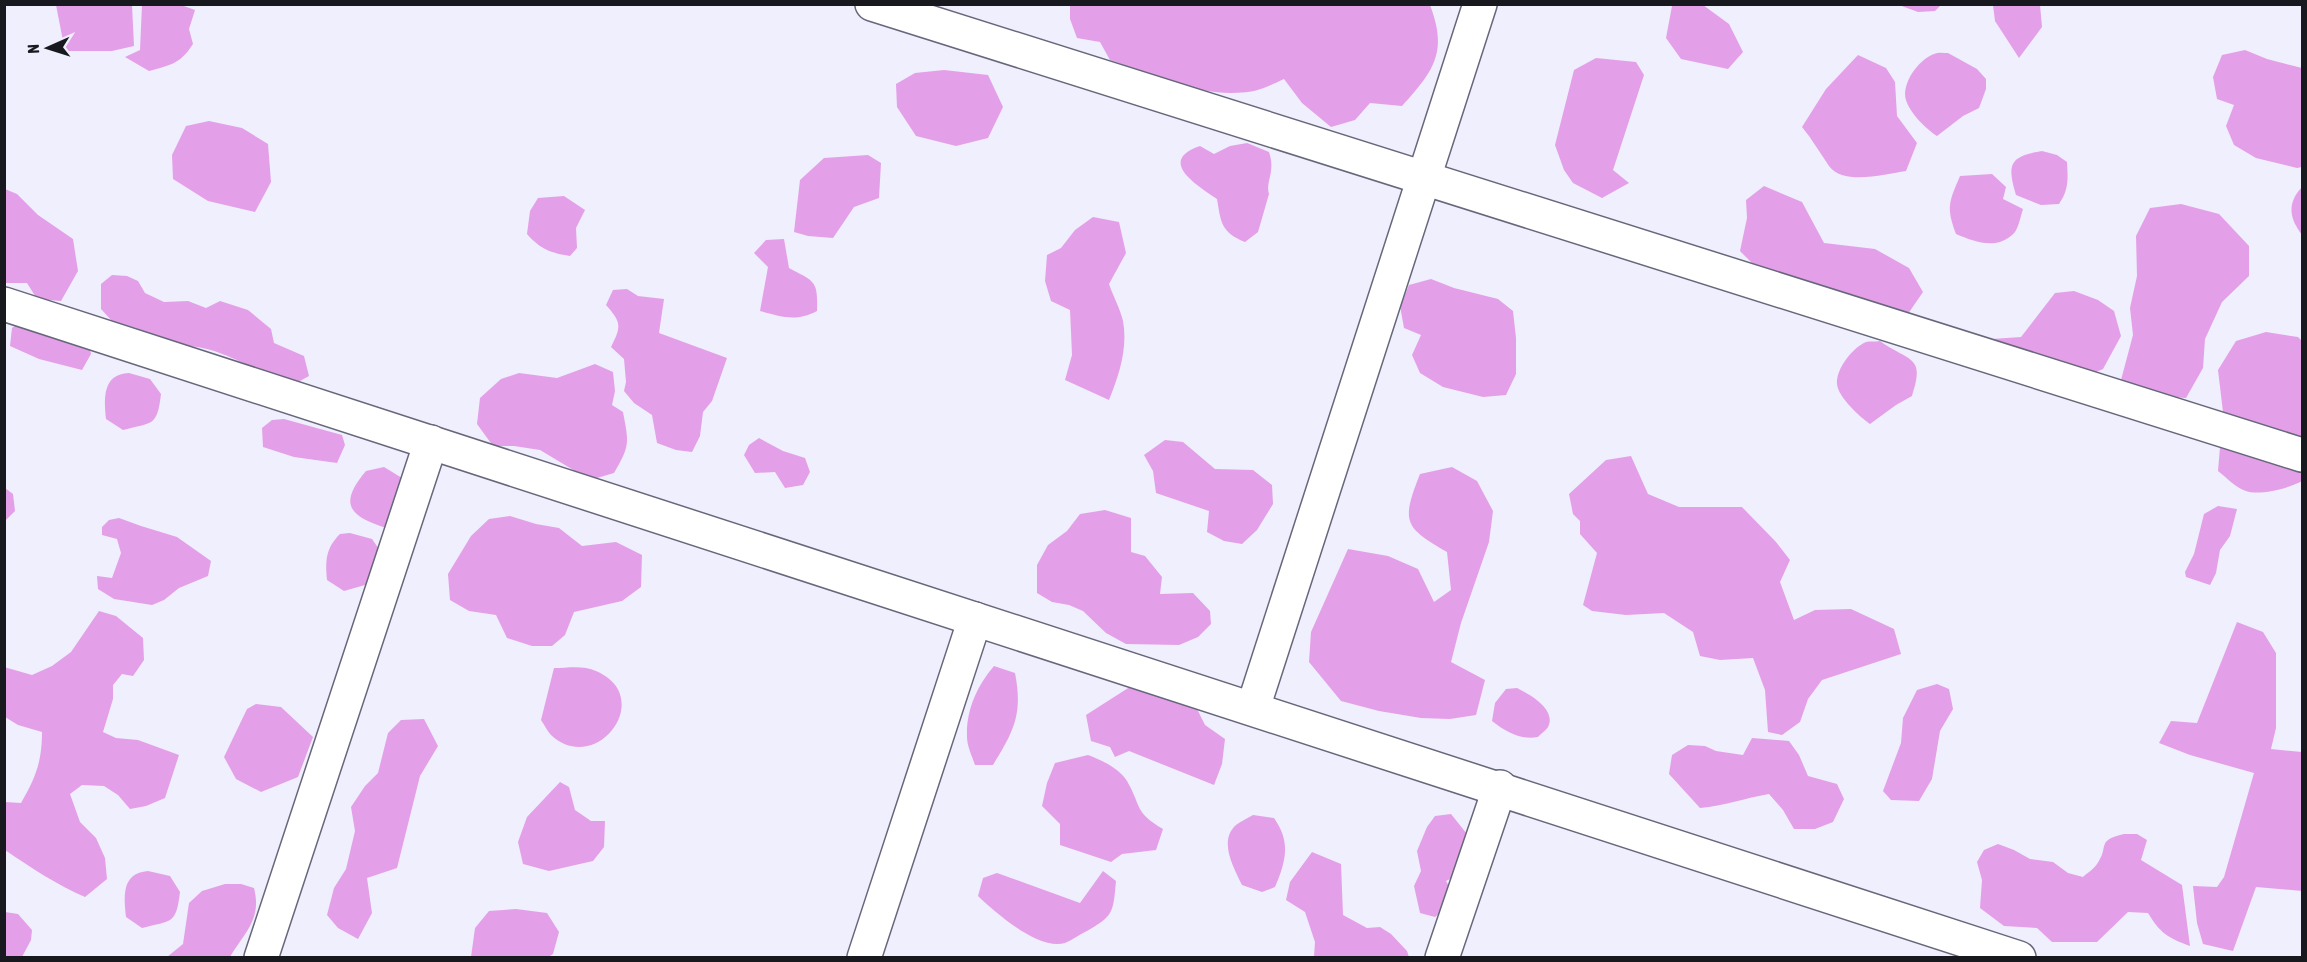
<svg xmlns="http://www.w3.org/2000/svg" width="2307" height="962" viewBox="0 0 2307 962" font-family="'Asap Condensed',sans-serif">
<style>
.forest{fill:#e49fe9}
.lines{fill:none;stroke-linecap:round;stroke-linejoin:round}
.street-casing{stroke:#67677b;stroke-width:36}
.street{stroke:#fff;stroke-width:33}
</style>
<rect width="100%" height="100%" fill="#efeffd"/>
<g class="forest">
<path d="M1677 4 1703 5 1729 24 1743 52 1728 69 1681 59 1666 38 1672 6Z"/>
<path d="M56 5H132L134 46 112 51H65Z"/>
<path d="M142 5H181L195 10 189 29 193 44C180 64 171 65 149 71L125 57 140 50Z"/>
<path d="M1070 5H1430C1448 52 1434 71 1402 106L1370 103 1355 120 1331 127 1302 103 1284 79C1275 83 1264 89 1254 91 1203 100 1156 76 1110 60L1100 42 1077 38 1070 19Z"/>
<path d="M1899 5H1941L1935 11 1918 12Z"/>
<path d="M1993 5H2040L2042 27 2019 58 1995 21Z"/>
<path d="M2245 50 2267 59 2302 68V167L2297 168 2256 158 2234 145 2226 126 2234 105 2217 99 2213 77 2222 55Z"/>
<path d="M1948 53 1977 69 1986 79V89L1979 108 1963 116 1937 136C1925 128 1910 113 1906 100 1901 84 1918 60 1934 54 1938 52 1944 53 1948 53Z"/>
<path d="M1858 55 1886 68 1895 82 1897 116 1917 143 1906 171C1885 174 1844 186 1829 166 1820 153 1812 139 1802 127L1826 89Z"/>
<path d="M1596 58 1636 62 1644 75 1613 170 1629 183 1602 198 1573 183 1564 170 1555 145 1574 70Z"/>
<path d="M944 70 988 75 1003 107 988 138 956 146 916 136 897 107 896 84 915 73Z"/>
<path d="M209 121 242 128 268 144 271 182 255 212 208 201 173 179 172 155 186 126Z"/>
<path d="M1247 143 1269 152C1276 172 1265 182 1269 194L1258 232 1245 242C1221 232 1221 223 1217 199 1198 186 1156 161 1200 146L1214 154 1230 146Z"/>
<path d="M2042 151 2057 155 2067 162C2068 178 2069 190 2059 204L2041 205 2016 195C2007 165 2009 156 2042 151Z"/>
<path d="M868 155 881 163 879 198 854 207 833 238 808 236 794 232 800 180 824 158Z"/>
<path d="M1992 174 2006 187 2003 199 2023 209C2021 215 2019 226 2015 232 1998 251 1975 242 1956 234 1946 207 1949 202 1960 176Z"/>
<path d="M1764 186 1802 202 1824 243 1875 249 1909 268 1923 292 1899 327 1877 333 1851 295 1814 312 1757 268 1740 251 1747 218 1746 200Z"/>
<path d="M2302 187V235C2290 219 2286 204 2302 187Z"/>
<path d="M5 189 17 194 38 215 73 239 78 271 61 301 37 299 27 283H5Z"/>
<path d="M564 196 585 210 576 228 577 248 570 256C551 253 540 249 527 234L530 211 538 198Z"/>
<path d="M2181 204 2219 214 2249 246V276L2222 302 2205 339 2203 368 2186 398 2144 395 2121 380 2133 335 2130 308 2137 276 2136 236 2150 208Z"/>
<path d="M1093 217 1119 222 1126 253 1109 284C1113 296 1120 308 1123 321 1128 348 1119 375 1109 400L1065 380 1072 355 1070 310 1051 301 1045 281 1047 255 1061 248 1075 230Z"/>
<path d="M784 239 789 268C815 282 818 280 817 311 796 322 782 317 760 311L768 267 754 253 766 240Z"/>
<path d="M112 275 127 276 138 281 145 293 164 302 188 301 206 308 220 301 248 310 271 329 274 343 304 356 309 376 298 382C286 379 273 376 262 371 235 360 202 340 173 348L136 328 112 321 101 309V284Z"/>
<path d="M1431 279 1454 288 1498 299 1513 311 1516 338V374L1506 395 1483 397 1443 387 1420 373 1412 355 1421 335 1404 328 1400 306 1409 285Z"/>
<path d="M627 289 638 296 664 299 659 333 727 358 712 401 703 412 700 436 692 452 676 450 657 443 652 415 634 403 624 391 626 382 624 359 611 347C622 326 621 322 606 305L613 290Z"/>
<path d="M2074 291 2098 300 2114 311 2121 336 2103 369 2057 389 1996 373 1992 339 2021 337 2055 293Z"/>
<path d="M22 321 89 343 91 354 82 370 39 359 10 346 12 328Z"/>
<path d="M2266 332 2298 337 2302 341V481C2290 488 2259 496 2246 491 2236 488 2226 477 2218 471L2223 412 2218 370 2236 341Z"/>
<path d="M1880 341C1909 362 1926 355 1912 396L1896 405 1870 424C1860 417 1838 397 1837 384 1836 369 1852 348 1866 342 1870 341 1876 342 1880 341Z"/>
<path d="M595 364 613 372 615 391 612 405 623 412C629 444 630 445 614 473L590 480 540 450 514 446H493L477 424 480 398 501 379 519 373 557 378Z"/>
<path d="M129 373 150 379 161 394C157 427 153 422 123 430L106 419C104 399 102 374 129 373Z"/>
<path d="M284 419 342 435 345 445 337 463 294 457 263 447 262 428 272 420Z"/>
<path d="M759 438 783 451 805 458 810 472 803 485 785 488 775 472 755 473 744 455 749 445Z"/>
<path d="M1165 440 1183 442 1215 469 1253 470 1272 485 1273 504 1257 530 1242 544 1224 541 1207 532 1209 511 1156 493 1153 471 1144 455Z"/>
<path d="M1631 456 1648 494 1679 507H1742L1776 542 1790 560 1780 582 1794 620 1815 610 1851 609 1894 629 1901 654 1822 680 1808 699 1800 722 1782 735 1768 732 1765 690 1753 658 1720 660 1700 656 1693 632 1664 613 1626 615 1592 611 1583 605 1597 553 1580 534V521L1573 514 1569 494 1606 460Z"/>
<path d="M384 467 402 478 386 528C349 516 338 504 366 471Z"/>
<path d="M1452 467 1477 481 1493 511 1489 542 1461 623 1451 662 1485 680 1476 715 1450 719 1421 718 1379 711 1341 701 1309 662 1311 632 1348 549 1388 556 1418 569 1434 602 1451 590 1447 552C1404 527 1401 522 1420 474Z"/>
<path d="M5 488 13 494 15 511 5 521Z"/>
<path d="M2218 506 2237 509 2230 536 2220 550 2216 573 2210 585 2186 577 2185 572 2194 554 2204 514Z"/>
<path d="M1105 510 1131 518V552L1145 556 1162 577 1160 594 1193 593 1210 611 1211 624 1198 637 1179 645 1126 644 1106 633 1083 611 1069 605 1052 602 1037 593V565L1048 545 1067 531 1080 514Z"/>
<path d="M510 516 536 524 559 528 582 546 616 542 642 555 641 587 622 601 574 612 565 635 552 646H532L507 638 496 615 469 611 450 600 448 574 471 536 489 519Z"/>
<path d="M119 518 141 526 177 537 211 561 208 576 179 588 164 600 152 605 114 599 98 589 97 576 112 578 121 553 117 539 102 535V527L109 520Z"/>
<path d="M350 533 372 539 383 555 372 583 344 591 327 580C325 560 326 548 340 534Z"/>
<path d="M99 611 116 616 143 638 144 660 133 676 122 674 113 685V699L103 732 116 738 138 740 179 755 165 798 146 806 130 809 118 795 104 786 82 785 70 794 80 822 96 838 105 858 107 879 85 897C57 885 30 867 5 850V802L21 803C36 777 42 761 42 732L18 725 5 717 4 667 32 675 52 666 71 652Z"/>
<path d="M2237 622 2263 632 2276 653V728L2271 749 2302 752V891L2256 887 2233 951 2203 944 2197 923 2193 886 2217 887 2224 877 2254 773 2190 755 2159 743 2171 721 2197 723Z"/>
<path d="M994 666 1015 673C1023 714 1014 731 993 765H975C972 756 967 746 967 737 966 710 977 686 994 666Z"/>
<path d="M554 668C567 668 584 665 596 671 657 697 596 777 551 735 547 731 544 724 541 720Z"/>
<path d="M1136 683 1194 703 1205 725 1225 739 1222 764 1214 785 1129 751 1115 757 1110 747 1091 741 1086 715Z"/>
<path d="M1937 684 1949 689 1953 709 1940 731 1932 779 1919 801 1891 800 1883 791 1901 743 1903 718 1917 690Z"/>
<path d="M1517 688C1529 694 1557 709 1548 727 1546 730 1541 734 1538 737 1520 740 1506 732 1492 721L1495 703 1506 689Z"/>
<path d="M256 704 281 707 313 737 298 777 261 792 236 779 224 757 247 709Z"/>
<path d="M424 719 438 746 420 776 397 868 367 878 372 913 358 939 338 928 327 915 334 888 346 869 355 831 351 807 365 786 378 773 388 733 401 720Z"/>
<path d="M1752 738 1789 741 1799 755 1808 776 1837 784 1844 799 1833 822 1815 829H1794L1783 810 1769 794C1745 798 1724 806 1700 808L1669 774 1672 755 1688 745 1705 746 1716 751 1743 755Z"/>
<path d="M1088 755C1101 760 1119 768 1127 781 1142 807 1134 812 1163 829L1156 850 1122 854 1111 862 1060 845V824L1042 806 1047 783 1055 763Z"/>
<path d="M560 782 569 787 575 810 591 821H605L604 847 593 861 549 871 523 864 518 842 527 817Z"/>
<path d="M1451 814 1467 834 1456 876 1446 881 1453 893 1447 908 1435 917 1420 913 1414 886 1421 871 1417 851 1427 827 1435 816Z"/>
<path d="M1253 815 1274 818C1291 842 1286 861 1275 887L1262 892 1242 885C1234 868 1218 841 1236 825 1241 821 1248 818 1253 815Z"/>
<path d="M2124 834H2137L2147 840 2141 860 2182 885 2190 946C2168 938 2160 933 2148 913L2128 912 2097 942H2052L2037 928 2004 926 1980 908 1982 880 1977 862 1984 850 1998 844 2014 850 2030 859 2053 862 2068 873 2083 877C2087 873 2094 869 2097 864 2110 846 2095 841 2124 834Z"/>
<path d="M1312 852 1341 864 1343 915 1367 928 1380 927 1391 934 1407 951 1409 957H1314L1315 942 1305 912 1286 900 1290 882Z"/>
<path d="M148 871 170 876 180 892C176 925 172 920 142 928L126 917C124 897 121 873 148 871Z"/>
<path d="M1103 871 1116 881C1113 913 1114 916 1085 932 1079 935 1072 940 1065 943 1039 951 996 913 978 896L983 878 997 873 1080 903Z"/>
<path d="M225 884H241L254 888C262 919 245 932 230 957H167L183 944 189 903 202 891Z"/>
<path d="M516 909 547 913 559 932 553 954 547 958 471 957 475 928 489 911Z"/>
<path d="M5 912 18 914 32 930 31 940 22 957H5Z"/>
</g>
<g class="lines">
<defs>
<g id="street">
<path d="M872 4 2302 455"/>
<path d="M4 304 2019 958"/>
<path d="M1253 708 1480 4"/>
<path d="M261 958 431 442"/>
<path d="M864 958 975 619"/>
<path d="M1442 958 1500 787"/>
</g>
</defs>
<use href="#street" class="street-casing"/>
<use href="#street" class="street"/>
</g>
<rect width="2307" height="962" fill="none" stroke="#18181f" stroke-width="12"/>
<g transform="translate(48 48) rotate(267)" stroke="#efeffd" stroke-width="4.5" paint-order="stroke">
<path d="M0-4.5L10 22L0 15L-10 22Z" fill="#18181f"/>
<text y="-9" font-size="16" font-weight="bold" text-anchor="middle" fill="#18181f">N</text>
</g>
</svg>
